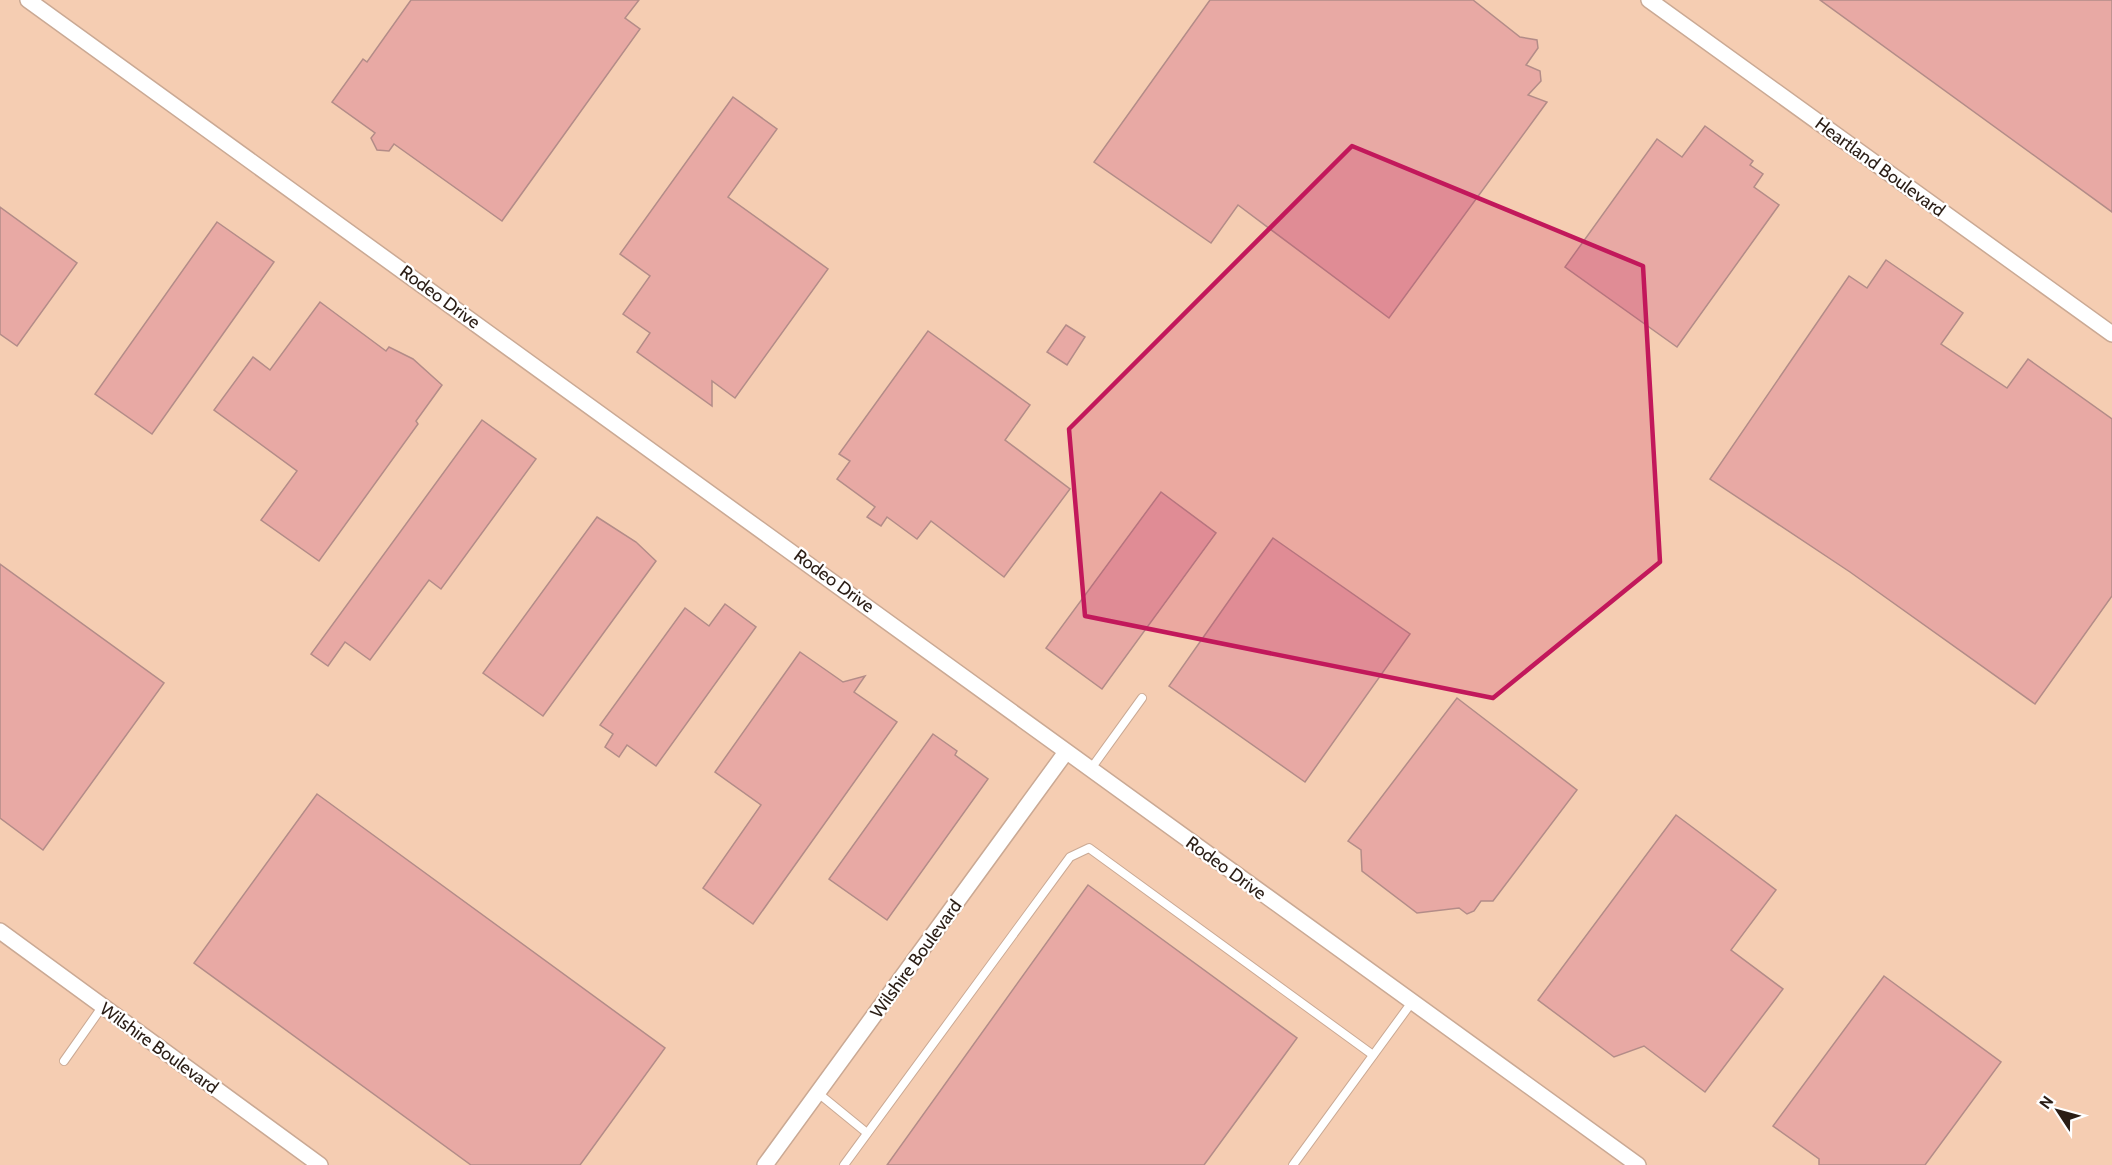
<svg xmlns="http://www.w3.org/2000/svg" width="2112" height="1165" viewBox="0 0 2112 1165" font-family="Cabin,sans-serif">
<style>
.built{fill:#f5cdb2}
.building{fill:#e8a9a4;stroke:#b38c88;stroke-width:1.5}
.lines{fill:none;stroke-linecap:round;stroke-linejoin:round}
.service-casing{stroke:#caa994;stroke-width:10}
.minor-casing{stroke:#caa994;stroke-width:18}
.service{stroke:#fff;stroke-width:8}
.minor{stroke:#fff;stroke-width:15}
.marked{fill:#c2185b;fill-opacity:0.2;stroke:#c2185b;stroke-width:4.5;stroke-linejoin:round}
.labels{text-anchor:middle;stroke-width:4.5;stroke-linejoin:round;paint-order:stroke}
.street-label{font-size:18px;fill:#2a1d15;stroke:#fff}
</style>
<rect width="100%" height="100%" fill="#fad8c2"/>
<rect class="built" x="0" y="0" width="2112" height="1165"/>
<g class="building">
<path d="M411 0H639L625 18 640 29 502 221 394 144 389 151 377 150 371 138 375 133 332 102 363 59 367 62Z"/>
<path d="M1210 0H1473L1520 37 1537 40 1538 48 1526 65 1540 71 1541 81 1528 95 1547 102 1389 318 1238 205 1211 243 1094 162Z"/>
<path d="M1820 0H2112V212Z"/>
<path d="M733 97 777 129 728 197 828 269 735 398 712 381V406L637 352 650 333 623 314 650 276 620 254Z"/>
<path d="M1705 126 1753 161 1750 165 1763 174 1754 187 1779 205 1677 347 1565 267 1657 139 1682 157Z"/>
<path d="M0 207 77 263 17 346 0 334Z"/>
<path d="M217 222 274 262 152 434 95 394Z"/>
<path d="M1886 260 1963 313 1941 344 2007 388 2028 359 2112 419V596L2035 704 1850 572 1710 479 1849 276 1867 288Z"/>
<path d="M320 302 386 351 389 347 413 359 442 385 416 421 418 424 319 561 261 520 297 471 214 410 253 357 270 370Z"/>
<path d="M1066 325 1085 337 1067 365 1047 352Z"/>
<path d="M928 331 1030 405 1005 440 1070 489 1004 577 931 521 917 539 887 517 881 526 867 517 875 507 837 479 850 461 839 454Z"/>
<path d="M482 420 536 459 441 589 429 580 370 660 345 642 328 666 311 654Z"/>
<path d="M1161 492 1216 533 1102 689 1046 648Z"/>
<path d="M597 517 636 542 656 561 543 716 483 673Z"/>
<path d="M1273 538 1410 634 1305 782 1169 686Z"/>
<path d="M0 564 164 683 43 850 0 818Z"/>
<path d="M725 604 756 627 656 766 627 745 619 757 605 747 613 734 600 725 685 608 709 626Z"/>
<path d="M800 652 843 682 865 676 854 692 897 722 753 924 703 888 761 805 715 772Z"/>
<path d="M1457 698 1577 790 1493 901H1481L1474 911 1467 914 1459 908 1417 913 1362 871 1361 850 1348 841Z"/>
<path d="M933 734 957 751 955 755 988 779 887 920 829 879Z"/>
<path d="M317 794 665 1048 580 1165H471L194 963Z"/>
<path d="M1676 815 1776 890 1731 950 1783 989 1705 1092 1644 1046 1614 1057 1538 1000Z"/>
<path d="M1088 885 1297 1038 1204 1165H887Z"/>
<path d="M1884 976 2001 1062 1925 1165H1819V1159L1773 1126Z"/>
</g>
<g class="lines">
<defs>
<g id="service">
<path d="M1090 770 1142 698"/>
<path d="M64 1061 102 1007"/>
<path d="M818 1093 867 1133"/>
<path d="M844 1165 1070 857 1089 848 1373 1055"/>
<path d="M1293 1165 1412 1002"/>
</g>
<g id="minor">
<path d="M28 0 1638 1165"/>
<path d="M1649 0 2112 334"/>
<path d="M0 931 320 1165"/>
<path d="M765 1165 1066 752"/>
</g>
</defs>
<use href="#service" class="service-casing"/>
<use href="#minor" class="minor-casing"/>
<use href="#service" class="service"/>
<use href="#minor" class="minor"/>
</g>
<path class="marked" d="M1352 146 1643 266 1660 562 1493 698 1085 616 1069 429Z"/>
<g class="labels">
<g class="street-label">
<text transform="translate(1880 167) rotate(36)" y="6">Heartland Boulevard</text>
<text transform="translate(440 297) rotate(36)" y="6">Rodeo Drive</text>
<text transform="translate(834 581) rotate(36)" y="6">Rodeo Drive</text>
<text transform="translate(1226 868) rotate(36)" y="6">Rodeo Drive</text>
<text transform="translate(916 959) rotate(-54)" y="6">Wilshire Boulevard</text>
<text transform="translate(159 1048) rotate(36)" y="6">Wilshire Boulevard</text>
</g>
</g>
<g transform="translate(2058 1111) rotate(306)" stroke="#ffffff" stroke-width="4.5" paint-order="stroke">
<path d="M0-4.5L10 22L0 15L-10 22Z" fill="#2a1d15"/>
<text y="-9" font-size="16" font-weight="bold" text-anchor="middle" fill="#2a1d15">N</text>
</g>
</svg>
